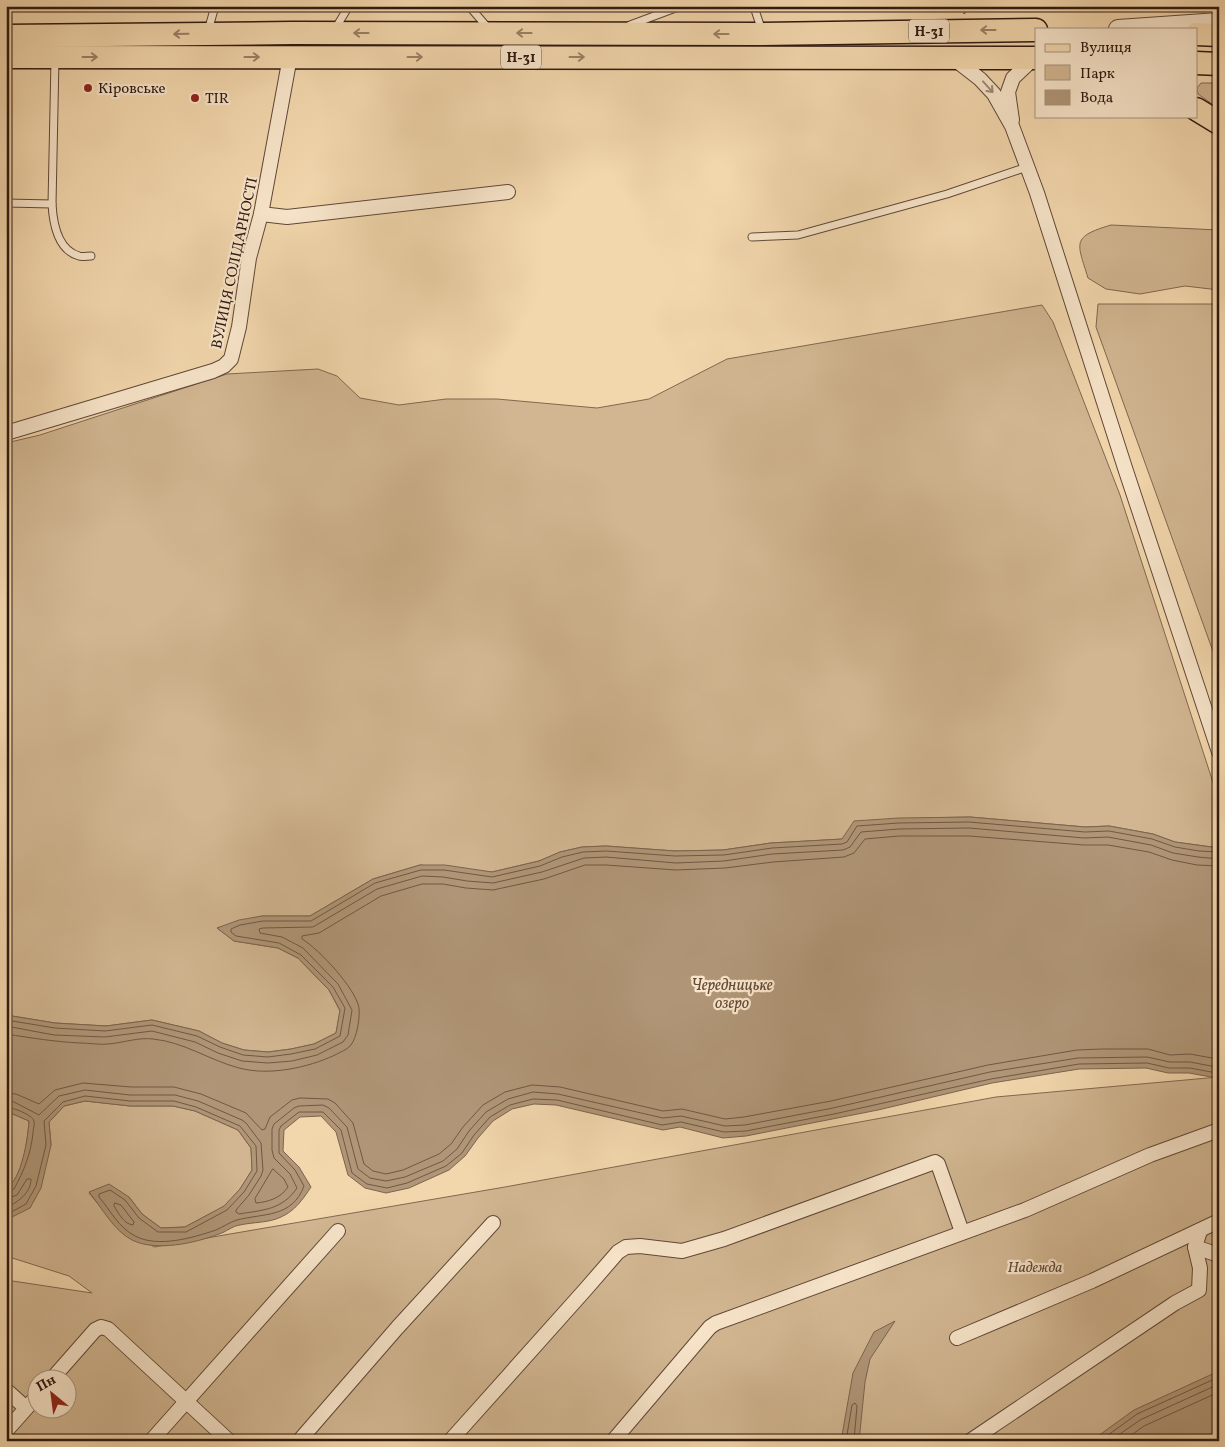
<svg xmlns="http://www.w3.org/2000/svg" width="1225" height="1447" viewBox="0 0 1225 1447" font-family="Vollkorn,serif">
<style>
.green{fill:#d1b691;stroke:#806850;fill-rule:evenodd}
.water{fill:#b09677;stroke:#7c644e}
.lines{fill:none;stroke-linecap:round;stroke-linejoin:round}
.shore{stroke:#705844;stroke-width:1}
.service-casing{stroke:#604837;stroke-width:9}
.minor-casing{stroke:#604837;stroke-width:16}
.tertiary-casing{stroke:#604837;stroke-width:20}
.primary-casing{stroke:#2f1910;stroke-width:25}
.path{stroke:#2f1910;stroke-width:2.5;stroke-dasharray:1 2.5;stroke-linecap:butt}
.service{stroke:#f7e4c9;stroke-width:7}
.minor{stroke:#f7e4c9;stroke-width:14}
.tertiary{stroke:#f7e4c9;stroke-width:18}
.primary{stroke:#f2d6ac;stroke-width:22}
.oneway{stroke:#9a8166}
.oneway2{stroke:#9d8976}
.poi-dot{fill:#8f2418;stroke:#f7e4c9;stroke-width:2}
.labels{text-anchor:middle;stroke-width:4.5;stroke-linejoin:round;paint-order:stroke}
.shield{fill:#f7e4c9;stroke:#6b5648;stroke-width:1}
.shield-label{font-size:14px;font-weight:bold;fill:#2f1910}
.poi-label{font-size:15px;fill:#2f1910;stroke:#f7e4c9;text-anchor:start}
.street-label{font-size:15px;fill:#2f1910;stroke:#f7e4c9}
.park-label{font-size:15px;font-style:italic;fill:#604837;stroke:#f7e4c9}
.water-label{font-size:16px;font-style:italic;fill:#634b39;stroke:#f7e4c9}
</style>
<rect width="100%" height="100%" fill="#f2d6ac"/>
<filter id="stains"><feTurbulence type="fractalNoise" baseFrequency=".004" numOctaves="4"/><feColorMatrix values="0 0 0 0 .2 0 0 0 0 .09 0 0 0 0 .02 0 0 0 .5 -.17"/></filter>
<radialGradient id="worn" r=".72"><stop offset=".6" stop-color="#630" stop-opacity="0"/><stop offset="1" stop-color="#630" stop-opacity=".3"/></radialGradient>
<g class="green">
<path d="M1201 83H1219V109L1198 94 1197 88Z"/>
<path d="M1111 225 1219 230V290L1185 286 1140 294 1106 289 1088 278C1077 242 1071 237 1111 225Z"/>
<path d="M1098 304H1219V668L1096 327Z"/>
<path d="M1042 305 1053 322 1120 495 1219 801 1214 815 1219 821V848L1175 842 1153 834 1109 826 1085 827 970 817 923 818 843 839 771 843 723 850 675 851 606 846 582 847 560 852 539 861 492 872 420 865 373 879 310 916H262L217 928 234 941 278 948 298 958 329 990 340 1011 336 1033 314 1044 291 1049 268 1052 244 1050 222 1043 199 1031 152 1020 106 1026 55 1023 6 1015V443L40 435 227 374 318 369 337 376 360 398 399 405 446 399H497L597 408 649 399 727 359Z"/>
<path d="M1219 1077V1441H6V1280L92 1293 69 1276 6 1256V1220L10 1219 51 1145 49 1122 64 1106 85 1101 130 1106H173L195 1111 238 1130 251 1148 252 1170 240 1189 225 1206 185 1227 161 1228 142 1214 129 1197 89 1193 103 1210 154 1247 505 1187 996 1097ZM38 1380H68V1410H38Z"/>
<path d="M6 1111 29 1121C28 1137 23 1180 6 1188Z"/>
</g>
<g class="water">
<path d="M970 817 1085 827 1109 826 1153 834 1175 842 1219 848V1077H1211L1189 1073H1168L1146 1068 1079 1069 992 1083 878 1110 746 1136 723 1138 680 1127 663 1130 556 1105 534 1104 512 1109 493 1121 478 1138 465 1156 449 1170 409 1188 386 1193 365 1188 348 1175 336 1132 321 1116 300 1117 284 1130 283 1151 299 1167 311 1187C303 1199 295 1211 281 1217 269 1223 253 1222 240 1225 232 1226 226 1232 219 1234 195 1243 156 1252 132 1240 113 1230 103 1209 89 1192L109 1184 129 1197 142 1214 161 1228 185 1227 224 1206 240 1189 252 1170 251 1148 238 1130 195 1111 173 1106H130L85 1101 64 1106 49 1122 51 1145 41 1188 30 1208 6 1220V1188C22 1180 28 1137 29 1121L6 1111V1015L55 1023 106 1026 152 1020 199 1031 222 1043 244 1050 268 1052 291 1049 314 1044 336 1033 340 1010 329 990 298 958 278 948 234 941 217 928 239 920 262 916H310L373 879 420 865H445L492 872 539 861 560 852 582 847 606 846 675 851 723 850 771 843 842 839 854 821 899 818Z"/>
<path d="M895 1321 870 1359 865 1382 859 1441H841L853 1373 874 1332Z"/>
<path d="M1219 1371V1441H1091L1134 1410Z"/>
</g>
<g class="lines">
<g class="shore">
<path d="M6 1020 55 1028 105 1031 152 1025 197 1036 220 1047 243 1055 268 1057 291 1054 315 1049 340 1036 345 1008 333 987 301 955 279 943 236 936 231 932V929L240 925 263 921H311L375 883 421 870H444L492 877 540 866 562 857 583 852 606 851 675 856 724 855 772 848 842 844 847 842 857 826 899 823 969 822 1085 832 1109 831 1152 839 1175 847 1199 851 1219 852"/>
<path d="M6 1026 54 1035 105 1037 152 1031 195 1042 218 1053 242 1061 268 1063 292 1061 317 1055 343 1042 348 1035 352 1010 338 984 303 948 282 937 260 933 259 929 263 928 313 927 377 889 422 876 443 877 467 881 493 883 542 872 584 858 606 857 676 863 724 861 772 854 843 850 850 847 861 832 899 829 969 828 1084 838 1108 837 1151 845 1173 853 1198 857 1219 859"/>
<path d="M6 1034C32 1038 56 1042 81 1043 90 1043 99 1045 108 1044 122 1043 139 1037 153 1039 184 1042 209 1060 239 1068 269 1076 307 1068 335 1055 340 1052 347 1050 351 1045 357 1037 360 1018 359 1008 356 989 319 949 302 939V936L319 933 381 896 422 884H443L466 888 493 890 544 879 585 865H606L676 870 725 868 773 862 844 857 854 853 865 839 899 836H969L1084 845H1108L1149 852 1172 860 1197 865 1219 866"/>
<path d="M6 1093 16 1094 39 1104 55 1090 83 1083 131 1087H174L201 1094 246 1113 262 1130 265 1129 270 1117 292 1100 300 1098 328 1099 335 1103 353 1123 364 1164 373 1171 386 1174 403 1170 439 1154 451 1144 463 1127 483 1105 505 1092 532 1085 560 1087 663 1111 682 1109 725 1119 744 1117 831 1101 988 1065 1077 1050 1102 1049H1148L1170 1055 1190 1054 1212 1058H1219"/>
<path d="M6 1100 14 1102 39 1115 59 1096 85 1090 130 1095H175L198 1101 242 1120 246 1123 261 1143 263 1170 261 1176 249 1195 236 1210V1212L239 1214C263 1210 282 1210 297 1188L290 1174 274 1158 272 1150V1129L274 1124 294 1108 299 1106 323 1105 329 1108 347 1127 358 1169 370 1178 386 1181 405 1177 443 1161 457 1149 469 1131 486 1112 508 1099 533 1092 558 1094 663 1118 681 1116 725 1126 745 1125 833 1108 990 1072 1078 1058 1147 1057 1170 1062H1190L1211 1066H1219"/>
<path d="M6 1107C12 1107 33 1115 34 1121 35 1124 33 1129 33 1133 31 1153 24 1171 14 1189L6 1192"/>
<path d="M273 1169 284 1179 288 1187C281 1198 268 1202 256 1203L255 1199Z"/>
<path d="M6 1199 17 1195 27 1179H31C31 1193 18 1202 6 1208"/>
<path d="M115 1203 121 1205 134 1222 133 1225C124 1224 119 1214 114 1206Z"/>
<path d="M6 1215 26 1204 36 1186 46 1145 44 1121 63 1102 85 1096 130 1101H174L196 1107 240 1126 256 1146 257 1171 244 1192 227 1210 186 1232H158L139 1218 125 1200 110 1190 99 1194V1197C111 1211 118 1227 135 1236 158 1248 192 1238 216 1230 223 1227 230 1222 237 1220 264 1213 292 1218 304 1186L295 1170 279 1153V1130L281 1126 299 1112H323L341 1130 352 1173 367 1184 387 1188 407 1183 446 1166 462 1153 474 1135 490 1117 510 1105 533 1099 557 1100 662 1125 681 1122 724 1132 746 1131 834 1114 991 1079 1079 1064 1147 1063 1169 1068H1190L1211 1072H1219"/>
<path d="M846 1441 852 1405 855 1403 857 1406 854 1441"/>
<path d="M1100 1441 1137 1414 1219 1377"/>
<path d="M1110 1441 1140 1420 1219 1384"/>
<path d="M1123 1441 1144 1426 1219 1392"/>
</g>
<defs>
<g id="service">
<path d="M469 6 488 28"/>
<path d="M752 6 755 10 762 31"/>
<path d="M630 25 681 6"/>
<path d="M335 29 349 6"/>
<path d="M208 31 215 6"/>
<path d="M55 59 52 204C53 222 57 250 79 256 82 257 87 256 91 256"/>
<path d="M6 203 52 204"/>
<path d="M752 237 798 235 947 194 1027 167"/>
</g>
<g id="minor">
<path d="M953 58 980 79 994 94 1012 126 1037 193 1125 468 1219 752"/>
<path d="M1012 120 1008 92 1013 78 1031 61"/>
<path d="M261 214 287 217 508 192"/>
<path d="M6 433 213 371 224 366 231 359 239 327 249 258 261 214 290 57"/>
<path d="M1195 1247 1219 1255"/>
<path d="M957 1338 1092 1281 1219 1221"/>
<path d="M51 1380 95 1330 101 1327 108 1329 229 1441"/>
<path d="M6 1390 26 1408"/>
<path d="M6 1431 38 1395"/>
<path d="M151 1441 338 1231"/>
<path d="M299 1441 397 1328 493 1223"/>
<path d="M450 1441 585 1290 618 1252 626 1247 640 1246 682 1251 724 1239 935 1162 938 1164 962 1232"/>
<path d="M613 1441 710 1327 716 1323 1025 1210 1150 1155 1219 1130"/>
<path d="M970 1441 1175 1303 1199 1290 1200 1268 1195 1247 1200 1231"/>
</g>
<path id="tertiary" d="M1118 29 1219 22"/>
<g id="primary">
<path d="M1196 34 1219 35"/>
<path d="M6 36 292 33 762 34 1036 30"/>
<path d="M6 57 1036 58"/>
<path d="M1196 63 1219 64"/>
<path d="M1196 109 1219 123"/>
</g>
</defs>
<use href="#service" class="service-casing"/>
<use href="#minor" class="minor-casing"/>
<use href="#tertiary" class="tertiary-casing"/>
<use href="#primary" class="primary-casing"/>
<path class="path" d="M962 6 965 14"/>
<use href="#service" class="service"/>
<use href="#minor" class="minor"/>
<use href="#tertiary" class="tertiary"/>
<use href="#primary" class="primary"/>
</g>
<defs><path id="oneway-shaft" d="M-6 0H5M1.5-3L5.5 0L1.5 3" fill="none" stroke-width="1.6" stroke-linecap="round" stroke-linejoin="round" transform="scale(1.25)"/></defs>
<g class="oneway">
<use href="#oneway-shaft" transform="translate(988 30) rotate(180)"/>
<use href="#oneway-shaft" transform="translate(361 33) rotate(-180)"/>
<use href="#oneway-shaft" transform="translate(524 33) rotate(-180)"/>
<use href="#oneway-shaft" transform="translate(181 34) rotate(179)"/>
<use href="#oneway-shaft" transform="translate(721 34) rotate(-180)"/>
<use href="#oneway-shaft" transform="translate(90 57)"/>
<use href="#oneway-shaft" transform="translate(252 57)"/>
<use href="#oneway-shaft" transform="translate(415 57)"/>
<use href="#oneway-shaft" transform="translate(577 57)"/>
</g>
<use class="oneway2" href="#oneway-shaft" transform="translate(988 87) rotate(48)"/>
<g class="poi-dot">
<circle cx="88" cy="88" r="5"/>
<circle cx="195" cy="98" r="5"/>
</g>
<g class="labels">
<g class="shield">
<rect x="909" y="19.5" width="40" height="23" rx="4"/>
<rect x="501" y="45.5" width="40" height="23" rx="4"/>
</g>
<g class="shield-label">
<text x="929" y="36">Н-31</text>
<text x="521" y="62">Н-31</text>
</g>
<g class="poi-label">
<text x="98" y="93">Кіровське</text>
<text x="205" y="103">TIR</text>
</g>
<g class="street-label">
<text transform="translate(234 263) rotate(-78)" y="5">ВУЛИЦЯ СОЛІДАРНОСТІ</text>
</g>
<g class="park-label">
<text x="1035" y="1272">Надежда</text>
</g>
<g class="water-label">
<text x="732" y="990">Чередницьке<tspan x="732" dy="18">озеро</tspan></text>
</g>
</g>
<rect width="1225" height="1447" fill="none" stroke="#f2d6ac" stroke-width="25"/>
<rect x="8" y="8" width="1210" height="1432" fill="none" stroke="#2f1910" stroke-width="2.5"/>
<rect x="12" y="12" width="1200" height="1422" fill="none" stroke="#2f1910"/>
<rect x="1035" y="28" width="162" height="90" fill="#f7e4c9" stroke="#a7937f"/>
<rect x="1045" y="44" width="25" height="8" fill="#f2d6ac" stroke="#a7937f"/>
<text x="1080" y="52" font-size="15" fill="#2f1910">Вулиця</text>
<rect x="1045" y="65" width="25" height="15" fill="#d1b691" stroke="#a7937f"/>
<text x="1080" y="78" font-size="15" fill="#2f1910">Парк</text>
<rect x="1045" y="90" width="25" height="15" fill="#b09677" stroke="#a7937f"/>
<text x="1080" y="102" font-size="15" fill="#2f1910">Вода</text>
<g transform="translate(52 1394) rotate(331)"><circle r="24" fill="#f7e4c9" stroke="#a7937f"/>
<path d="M0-4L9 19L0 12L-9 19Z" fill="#8f2418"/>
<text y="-8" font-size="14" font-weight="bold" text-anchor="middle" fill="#2f1910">Пн</text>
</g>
<rect width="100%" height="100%" filter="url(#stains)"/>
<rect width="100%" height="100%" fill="url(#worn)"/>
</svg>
